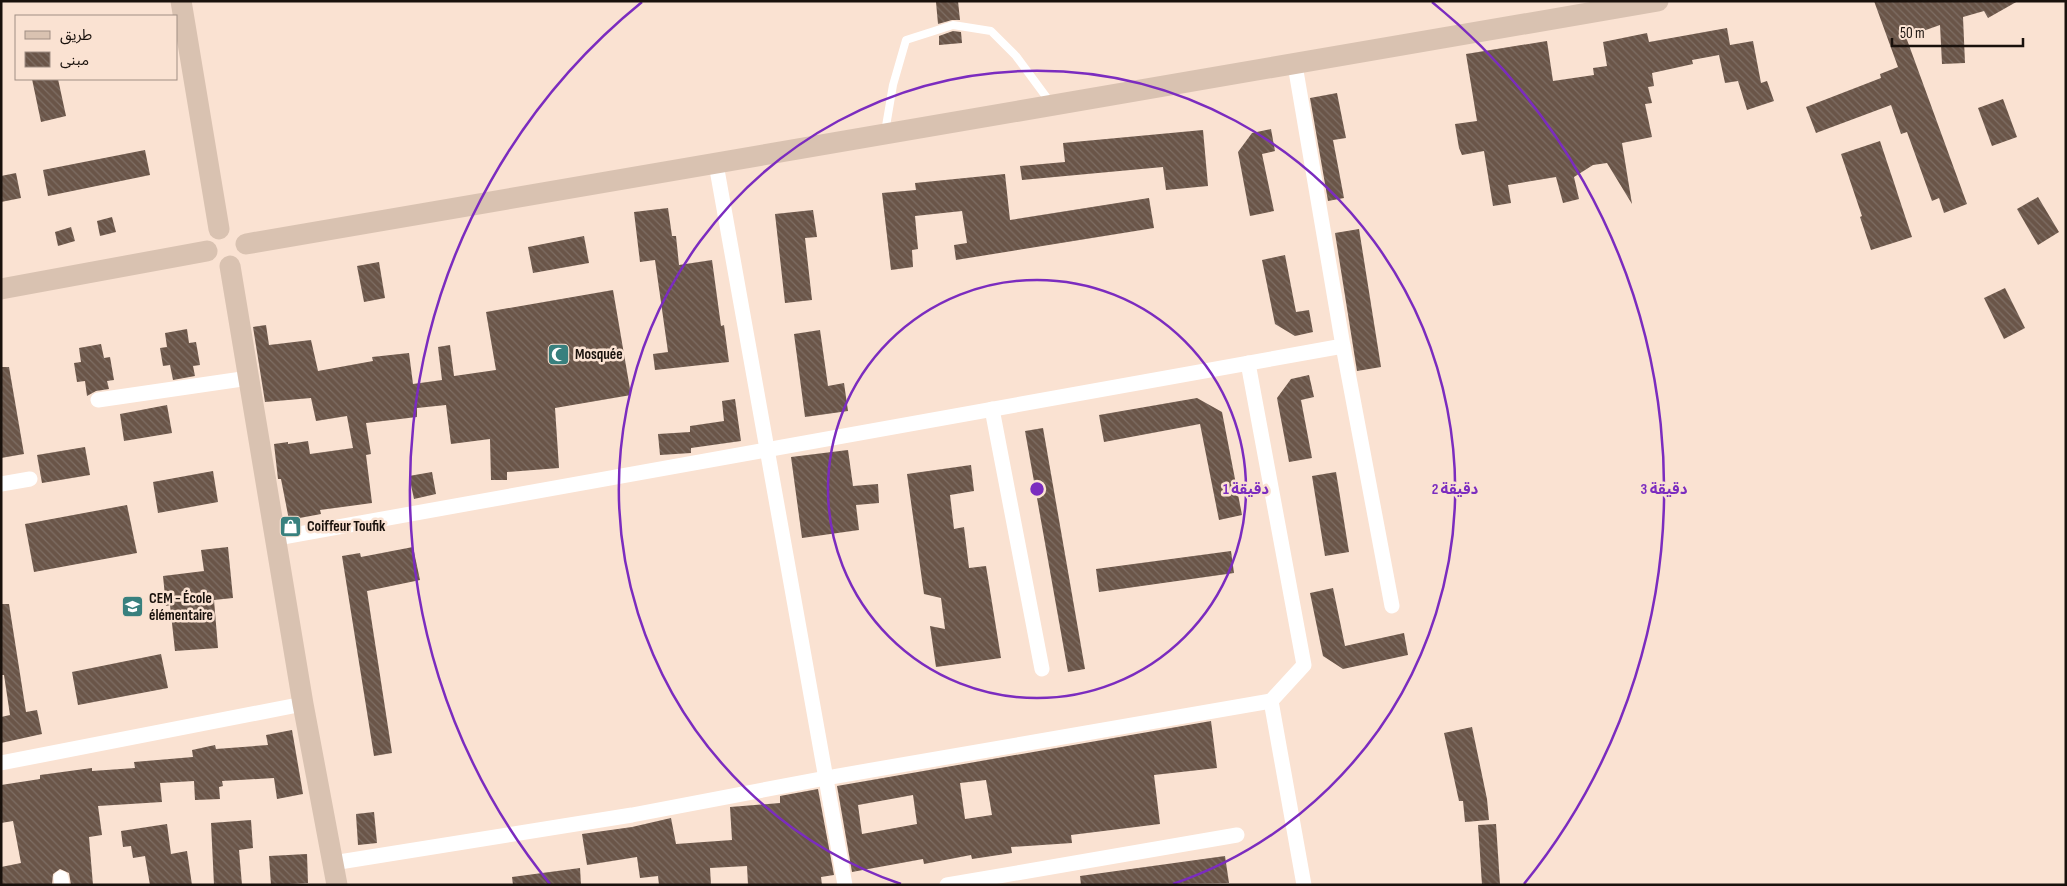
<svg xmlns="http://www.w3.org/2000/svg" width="2067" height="886" viewBox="0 0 2067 886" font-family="'Sofia Sans Condensed','Noto Sans Arabic',sans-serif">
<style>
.building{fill:url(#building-back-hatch);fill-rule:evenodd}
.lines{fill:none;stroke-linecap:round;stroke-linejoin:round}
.lane{stroke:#fff;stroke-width:8}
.street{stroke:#fff;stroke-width:15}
.secondary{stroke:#d9c2b1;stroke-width:21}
.ring{fill:none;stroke:#7b2cbf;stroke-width:2.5}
.labels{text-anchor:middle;stroke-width:5;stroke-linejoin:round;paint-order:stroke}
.poi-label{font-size:15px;font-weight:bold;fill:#19110c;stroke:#fae2d2;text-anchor:start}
.centre{fill:#7b2cbf;stroke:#fae2d2;stroke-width:2.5}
.ring-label{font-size:15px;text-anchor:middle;font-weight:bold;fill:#7b2cbf;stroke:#fae2d2;stroke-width:5;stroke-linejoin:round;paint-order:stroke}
</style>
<defs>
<pattern id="building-back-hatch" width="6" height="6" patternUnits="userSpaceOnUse" patternTransform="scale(1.25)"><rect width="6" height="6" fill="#6a5548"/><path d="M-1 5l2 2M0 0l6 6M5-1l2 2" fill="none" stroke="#7e6e64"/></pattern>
</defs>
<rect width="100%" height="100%" fill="#fae2d2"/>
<g class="building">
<path d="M958 1 960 20H952L938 24 936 2Z"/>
<path d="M1874 1H2018L1988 18 1984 11 1963 17 1965 63 1942 64 1940 25 1906 37 1967 204 1944 213 1939 198 1932 201 1907 132 1901 134 1891 105 1816 133 1806 107 1881 78 1880 74 1898 67Z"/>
<path d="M1727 28 1730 45 1753 41 1761 83 1767 81 1774 101 1747 110 1738 81 1725 83 1719 55 1692 60 1693 64 1652 73 1654 86 1648 87 1652 103 1645 104 1652 137 1622 143 1632 204 1607 163 1593 165 1574 177 1579 199 1563 203 1556 177 1508 185 1511 203 1493 206 1484 151 1462 155 1459 148 1455 124 1477 121 1466 54 1547 41 1553 81 1594 75 1593 68 1607 66 1603 42 1647 33 1649 42Z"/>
<path d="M953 31 961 32 962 43 939 45V36Z"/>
<path d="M32 79H58L66 116 41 122Z"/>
<path d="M1337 93 1346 138 1333 140 1344 198 1328 201 1310 98Z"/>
<path d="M2003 99 2017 137 1992 146 1978 108Z"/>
<path d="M1271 129 1275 151 1262 154 1274 211 1250 216 1238 152 1252 133Z"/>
<path d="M1203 130 1208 186 1166 190 1163 167 1022 180 1020 166 1065 162 1063 143Z"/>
<path d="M1880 141 1912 237 1871 250 1860 217 1862 216 1841 154Z"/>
<path d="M145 150 150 175 48 196 43 170Z"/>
<path d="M16 173 21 198 1 202V176Z"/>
<path d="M1005 174 1010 220 1149 198 1154 228 956 260 954 245 967 243 962 211 915 216 918 249 912 250 913 267 891 270 882 193 916 190 915 183Z"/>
<path d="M2038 197 2059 232 2038 245 2017 209Z"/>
<path d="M668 208 672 236H676L679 265 712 260 721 326 724 325 729 362 655 370 653 354 668 352 655 260 640 262 634 212Z"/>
<path d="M813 210 817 237 805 238 812 300 785 303 775 214Z"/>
<path d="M112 217 116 232 100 236 97 221Z"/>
<path d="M71 227 75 241 58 246 55 232Z"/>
<path d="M1359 229 1381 367 1357 371 1335 233Z"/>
<path d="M584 236 589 263 533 273 528 247Z"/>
<path d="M1285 255 1296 312 1309 310 1313 332 1295 336 1275 324 1262 260Z"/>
<path d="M379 262 385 298 364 302 357 266Z"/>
<path d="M2005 288 2025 328 2004 339 1984 298Z"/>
<path d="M613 290 631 395 555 408 559 468 507 472V480H491L490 439 451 444 446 405 417 408V417L366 423 371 454 366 455 372 503 320 510 321 514 289 520 281 479H278L274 444 288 442V444L308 441 310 454 353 448 347 416 316 421 311 398 265 402 253 327 266 325 269 345 311 340 318 371 373 361 372 357 409 353 413 384 442 380 438 347 450 345 454 376 496 370 486 312Z"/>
<path d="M187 329 189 343 196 342 200 365 193 366 195 376 173 380 170 365 163 366 160 348 167 347 165 333Z"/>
<path d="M820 330 828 386 844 383 848 411 805 417 794 334Z"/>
<path d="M101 344 104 358 110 357 114 380 107 381 109 389 96 391 87 396 85 381 77 382 74 363 81 362 79 348Z"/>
<path d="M1 367H9L24 454 1 458Z"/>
<path d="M1309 375 1314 397 1301 400 1312 458 1289 462 1277 398 1291 379Z"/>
<path d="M1197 398 1222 412 1242 515 1219 520 1200 424 1104 442 1099 415Z"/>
<path d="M735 399 741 441 691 448V453L660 455 658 434 690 432V426L724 421 722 401Z"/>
<path d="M167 405 172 433 124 441 120 414Z"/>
<path d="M1043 428 1085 669 1068 672 1025 431Z"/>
<path d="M85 447 90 475 42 483 37 455Z"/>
<path d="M848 450 853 486 878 484 879 503 856 505 859 530 802 538 791 457Z"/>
<path d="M971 465 974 491 950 495 954 529 964 527 969 568 986 566 1001 658 936 667 930 626 945 629 941 598 924 594 907 474Z"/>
<path d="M213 471 218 502 158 513 153 482Z"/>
<path d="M432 472 436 494 414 499 409 476Z"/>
<path d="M1336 472 1349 552 1325 556 1312 476Z"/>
<path d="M127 505 137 553 34 572 25 524Z"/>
<path d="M228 547 233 598 214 600 218 648 175 651 170 605 166 606 163 576 204 571 201 550Z"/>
<path d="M413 547 420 580 367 591 392 753 374 756 342 556 360 553 361 557Z"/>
<path d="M1231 551 1234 573 1099 592 1096 569Z"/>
<path d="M1333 588 1345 646 1404 633 1408 655 1343 669 1323 656 1310 593Z"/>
<path d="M1 604H9L26 712 37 710 42 734 1 743V717L10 715 4 675H1Z"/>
<path d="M161 654 168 688 78 705 72 672Z"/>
<path d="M1211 721 1217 768 1154 775 1160 824 1071 835 1072 843 1011 847 1012 853 972 859 971 855 924 864 923 859 852 872 837 786ZM986 780 992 815 965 819 960 783ZM913 795 917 824 862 834 858 805Z"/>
<path d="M1472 727 1487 799 1489 820 1465 822 1463 801H1459L1444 733Z"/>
<path d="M292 730 303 794 277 799 274 778 222 781 223 786 219 787 220 799 195 800 194 781 160 783 162 802 98 806 102 835 89 837 93 885H71L69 873 60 869 53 874 52 885H1V867L21 863 13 821 1 823V785L40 779V775L92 768V771L135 768 134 762 193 757 192 750 215 745 216 749 268 745 266 735Z"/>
<path d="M818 789 834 875 821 877 822 885H748L747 866 710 868 711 885H659L658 876 640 878 637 857 587 865 582 834 632 827 671 818 676 844 732 840 730 807 780 803V796Z"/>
<path d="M374 812 377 843 358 845 356 814Z"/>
<path d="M251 820 253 848 239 850 242 885H214L211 823Z"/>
<path d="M167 824 171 854 187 851 192 885H150L145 856 133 858 131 846 123 847 121 831Z"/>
<path d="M1496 824 1500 885H1482L1478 825Z"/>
<path d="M307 854 308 883 271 885 269 856Z"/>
<path d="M1225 856 1229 883 1081 885 1080 876Z"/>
<path d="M580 868 581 885H513L512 877Z"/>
</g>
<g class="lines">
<path class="lane" d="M885 132 893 85 906 40 953 25 991 31 1016 56 1050 102"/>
<g class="street">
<path d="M1295 65 1343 346 1392 606"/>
<path d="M716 164 845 885"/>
<path d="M1248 363 1304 665 1271 701 1304 885"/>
<path d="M98 400 249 378"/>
<path d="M992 409 1042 669"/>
<path d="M1 484 30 479"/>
<path d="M277 538 1343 346"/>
<path d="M1 763 303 704"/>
<path d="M333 863 632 815 826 778 1271 701"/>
<path d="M61 878 62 885"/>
<path d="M947 885 1237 835"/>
</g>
<g class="secondary">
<path d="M181 1 219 229"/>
<path d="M246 244 1658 1"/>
<path d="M230 266 303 704 337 885"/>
<path d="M1 289 207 251"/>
</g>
</g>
<g class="ring">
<circle cx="1037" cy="489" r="209"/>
<path d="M901 884A418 418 0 1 1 1173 884"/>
<path d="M550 884A627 627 0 0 1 642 2M1432 2A627 627 0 0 1 1524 884"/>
</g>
<defs>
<symbol id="mosque-square" viewBox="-11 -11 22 22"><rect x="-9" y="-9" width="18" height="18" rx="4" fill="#38807e" stroke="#fae2d2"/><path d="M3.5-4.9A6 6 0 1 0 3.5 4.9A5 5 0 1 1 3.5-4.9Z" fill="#fff"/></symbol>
<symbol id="shop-square" viewBox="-11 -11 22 22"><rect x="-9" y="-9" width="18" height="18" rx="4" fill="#38807e" stroke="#fae2d2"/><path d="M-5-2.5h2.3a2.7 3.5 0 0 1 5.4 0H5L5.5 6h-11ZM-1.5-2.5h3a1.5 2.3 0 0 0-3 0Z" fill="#fff"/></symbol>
<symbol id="school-square" viewBox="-11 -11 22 22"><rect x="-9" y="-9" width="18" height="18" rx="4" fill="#38807e" stroke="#fae2d2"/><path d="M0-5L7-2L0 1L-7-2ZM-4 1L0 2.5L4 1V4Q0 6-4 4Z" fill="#fff"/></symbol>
</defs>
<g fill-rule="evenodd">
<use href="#mosque-square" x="546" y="342" width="25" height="25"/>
<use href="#shop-square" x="278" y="514" width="25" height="25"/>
<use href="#school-square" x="120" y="594" width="25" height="25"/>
</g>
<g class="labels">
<g class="poi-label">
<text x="575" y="359">Mosquée</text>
<text x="307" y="531">Coiffeur Toufik</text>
<text x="149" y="603">CEM - École<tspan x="149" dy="17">élémentaire</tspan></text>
</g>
</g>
<circle cx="1037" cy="489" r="8" class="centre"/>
<g class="ring-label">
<text x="1246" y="494">1 دقيقة</text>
<text x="1455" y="494">2 دقيقة</text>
<text x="1664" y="494">3 دقيقة</text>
</g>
<rect width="2067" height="886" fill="none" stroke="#19110c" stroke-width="5"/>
<rect x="15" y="15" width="162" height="65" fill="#fae2d2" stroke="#a08e83"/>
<rect x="25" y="31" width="25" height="8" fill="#d9c2b1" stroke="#a08e83"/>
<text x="60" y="40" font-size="15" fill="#19110c">طريق</text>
<rect x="25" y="52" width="25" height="15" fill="url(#building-back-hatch)" stroke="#a08e83"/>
<text x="60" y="65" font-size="15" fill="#19110c">مبنى</text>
<path d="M1892 38v8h131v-8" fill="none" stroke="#19110c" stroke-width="2.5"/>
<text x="1900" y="38" font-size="15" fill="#19110c" stroke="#fae2d2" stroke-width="4" paint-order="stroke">50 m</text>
</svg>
